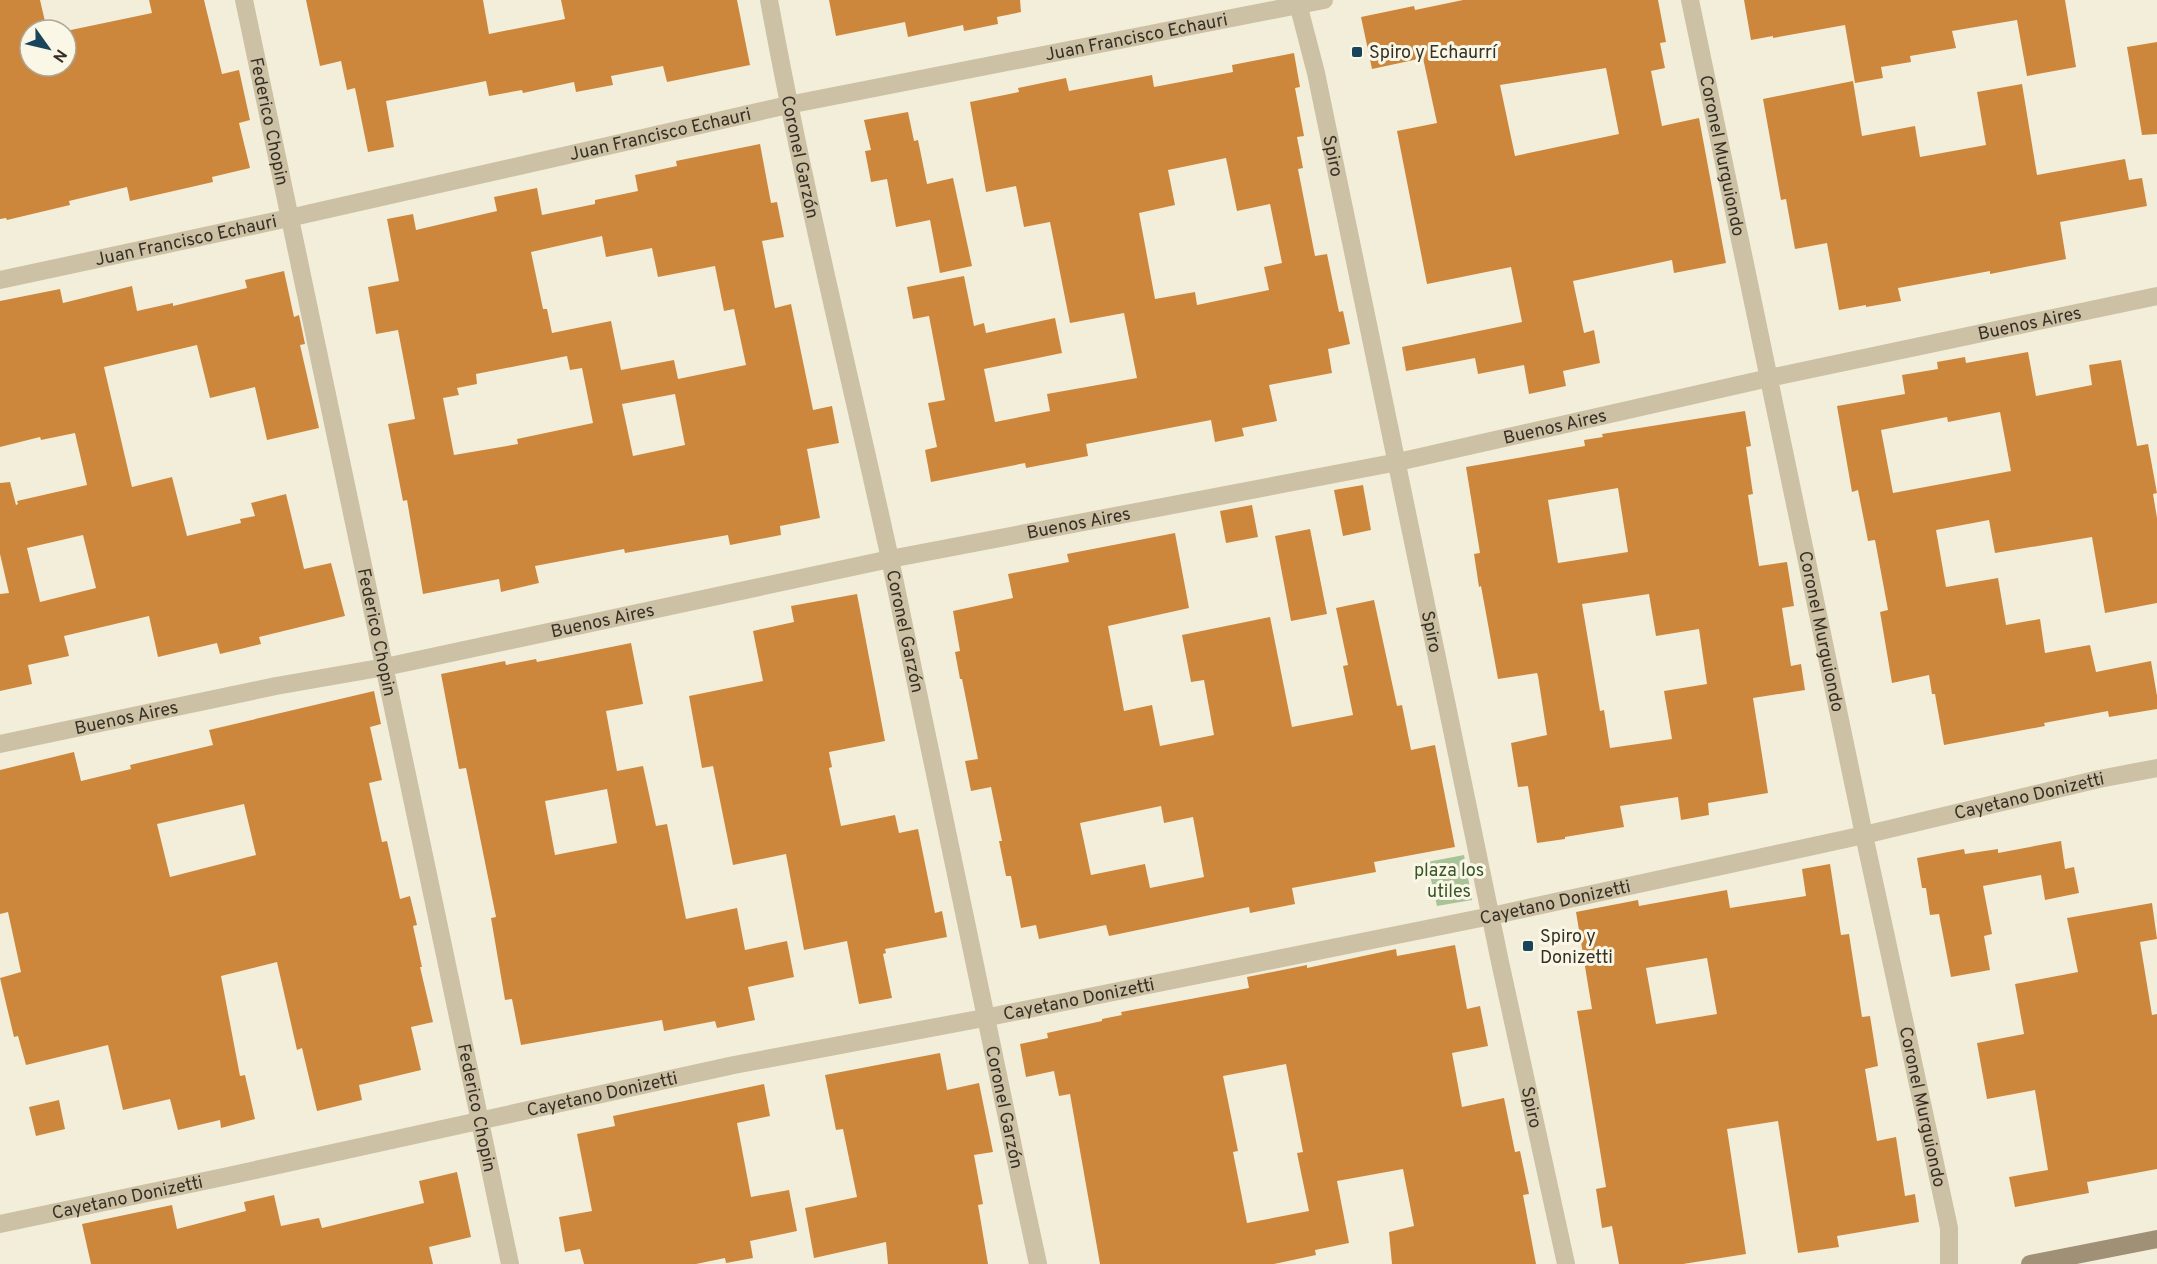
<svg xmlns="http://www.w3.org/2000/svg" width="2157" height="1264" viewBox="0 0 2157 1264" font-family="Overpass,sans-serif">
<style>
.green{fill:#a9c398}
.building{fill:#cd873d;fill-rule:evenodd}
.lines{fill:none;stroke-linecap:round;stroke-linejoin:round}
.street{stroke:#ccc1a4;stroke-width:18}
.secondary{stroke:#9f9076;stroke-width:18}
.poi-dot{fill:#19445b;stroke:#faf7e6;stroke-width:2}
.labels{text-anchor:middle;stroke-width:6;stroke-linejoin:round;paint-order:stroke}
.street-label{font-size:18px;fill:#373026;stroke:#faf7e6}
.poi-label{font-size:18px;fill:#373026;stroke:#faf7e6;text-anchor:start}
.park-label{font-size:18px;fill:#395629;stroke:#faf7e6}
</style>
<rect width="100%" height="100%" fill="#f3eed9"/>
<path class="green" d="M1464 855 1472 900 1437 906 1427 862Z"/>
<g class="building">
<path d="M0 0H40L47 30H30V66H66V31L152 13 149 0H204L222 74 239 70 250 120 239 123 250 168 212 177 213 182 130 201 127 187 69 201 70 205 7 220 6 218 0 219Z"/>
<path d="M306 0H483L489 34 565 19 561 0H737L750 65 667 82 663 66 611 76 613 85 576 92 574 82 523 93 522 90 489 96 486 81 386 101 394 147 368 152 355 88 347 90 341 61 320 66Z"/>
<path d="M829 0H1020L1021 12 997 17 998 24 964 31 963 25 908 37 905 22 836 36Z"/>
<path d="M1463 0H1658L1666 42 1660 43 1665 68 1651 71 1662 126 1699 118 1726 263 1674 273 1672 260 1573 281 1584 333 1594 330 1600 363 1563 371 1566 386 1529 394 1524 365 1478 374 1475 358 1406 371 1402 347 1522 322 1511 267 1427 284 1397 131 1437 123 1423 58 1372 69 1361 17 1414 6 1415 10ZM1606 68 1619 134 1515 156 1500 85Z"/>
<path d="M1744 0H2065L2076 67 2027 76 2017 20 1952 31 1956 48 1910 56 1911 62 1881 67 1883 78 1855 83 1845 25 1773 38V36L1751 40Z"/>
<path d="M2157 42V134L2142 135 2127 47Z"/>
<path d="M1294 53 1300 87 1295 88 1304 136 1297 137 1303 168 1298 169 1315 256 1327 254 1339 312 1343 311 1350 344 1328 349 1332 373 1269 385 1277 421 1242 428 1244 436 1215 442 1211 420 1086 444 1088 456 1026 468 1025 463 931 482 925 450 937 447 928 403 945 400 929 316 913 319 907 287 964 276 974 326 984 323 986 333 1055 318 1062 353 984 369 995 422 1050 411 1047 394 1137 378 1124 313 1070 323 1050 222 1024 227 1016 186 986 192 970 102 1019 92 1018 88 1066 78 1069 91 1152 75 1154 87 1233 72 1232 65ZM1226 158 1237 211 1270 204 1282 263 1264 267 1269 290 1197 305 1195 292 1155 299 1139 213 1175 205 1168 170Z"/>
<path d="M1853 81 1862 136 1915 126 1920 157 1986 145 1977 92 2022 84 2037 175 2125 159 2129 180 2142 178 2147 206 2060 222 2066 259 1990 274V271L1898 288 1901 301 1866 307V305L1839 310 1827 243 1795 249 1786 199 1781 200 1763 99Z"/>
<path d="M908 112 914 141 918 140 927 184 953 178 972 266 940 273 930 220 896 227 887 179 871 182 865 151 871 150 864 120Z"/>
<path d="M760 144 771 203 777 202 784 237 762 241 775 308 791 304 813 410 832 406 839 443 807 449 820 518 780 526 781 535 730 545 728 535 625 553 624 549 535 566 539 583 501 592 499 579 423 594 407 500 403 501 388 424 415 419 398 330 376 334 368 287 399 281 387 219 413 214 416 230 497 211 494 197 537 188 542 215 595 204V200L638 191 635 175 677 166 676 161ZM602 236 606 257 652 248 658 277 715 266 724 311 734 309 746 365 678 379 674 360 621 370 611 321 552 333 547 309H543L531 252ZM567 356 570 370 582 368 593 423 517 439 518 444 454 455 443 398 459 395 457 388 477 384 476 374ZM675 394 685 445 633 456 622 404Z"/>
<path d="M284 271 294 317 299 315 305 344 300 345 319 428 267 440 255 387 210 398 197 345 104 367 132 487 172 477 187 536 241 523 240 519 255 516 251 503 286 494 304 569 331 563 345 616 259 637 261 644 220 654 217 643 158 657 149 616 64 636 69 656 28 665 32 684 0 691V594L9 593 0 554V483L10 482 16 505 18 504 17 501 87 485 75 433 41 440 40 437 0 447V301L60 289 63 303 132 286 137 311 173 303V306L247 288 245 280ZM83 535 96 588 40 602 27 548Z"/>
<path d="M2028 352 2036 396 2092 385 2089 365 2121 360 2137 446 2148 444 2157 493 2153 494 2157 518V603L2105 613 2092 537 1995 553 1989 520 1936 530 1946 587 1998 578 2006 625 2040 619 2045 653 2090 645 2096 672 2151 661 2157 696V709L2109 717 2108 711 2044 723 2045 726 1944 745 1935 694H1932L1929 675 1892 683 1880 612 1888 610 1875 540 1868 541 1858 490 1852 492 1837 406 1905 394 1902 375 1938 369 1937 362 1965 357 1966 363ZM2000 412 2011 471 1893 493 1881 430 1947 417 1948 422Z"/>
<path d="M1745 411 1751 446 1746 447 1753 494 1748 495 1759 566 1787 562 1794 606 1782 608 1791 666 1801 664 1805 690 1753 698 1768 793 1708 803 1709 815 1681 820 1678 797 1620 806 1624 827 1565 837V839L1537 843 1528 786 1518 787 1511 743 1547 735 1538 676 1537 673 1498 679 1481 586 1479 587 1474 554 1480 553 1466 467 1585 446 1584 440 1603 437 1602 434ZM1618 488 1628 552 1558 563 1548 500ZM1649 594 1656 636 1699 629 1707 684 1664 691 1672 739 1610 748 1604 710 1600 711 1582 604Z"/>
<path d="M1363 485 1371 530 1343 536 1334 490Z"/>
<path d="M1252 505 1258 537 1226 543 1220 511Z"/>
<path d="M1310 529 1327 614 1291 621 1275 536Z"/>
<path d="M1175 533 1189 608 1108 626 1124 711 1152 705 1160 746 1214 735 1204 680 1191 682 1182 635 1270 617 1292 727 1353 715 1343 666 1348 665 1336 608 1374 600 1397 706 1402 705 1411 750 1435 745 1455 847 1374 862 1376 872 1292 888 1295 904 1250 913 1249 907 1109 936 1106 925 1039 939 1036 925 1021 928 1011 876H1006L999 841H1002L991 787 971 791 965 761 978 759 962 679H960L955 652 960 651 953 611 1013 598 1008 574 1069 562 1067 554ZM1161 806 1164 823 1193 817 1204 877 1150 888 1145 864 1091 875 1080 823Z"/>
<path d="M857 594 885 741 829 752 832 767 829 768 841 826 895 815 899 833 918 829 935 913 942 911 947 937 885 949 886 953 883 954 892 998 859 1004 847 941 804 950 786 854 733 865 713 766 702 768 689 696 763 681 753 631 794 622 791 606Z"/>
<path d="M631 643 643 704 606 711 617 771 643 766 656 826 667 824 686 919 737 908 745 950 787 941 794 977 748 987 755 1020 717 1028 715 1021 664 1031 662 1020 521 1045 512 999 505 1000 491 918 496 917 466 768 459 769 441 674 505 661 506 665 536 659 537 662ZM607 789 617 843 555 855 545 801Z"/>
<path d="M374 691 381 724 370 727 382 780 369 783 382 842 387 841 400 899 410 896 417 925 413 926 422 967H420L433 1022 411 1027 421 1070 359 1085 362 1100 317 1111 302 1048 297 1050 277 962 221 976 240 1076 245 1075 255 1119 221 1128 220 1120 178 1130 170 1099 123 1110 108 1045 26 1065 18 1036 14 1037 0 978 21 972 8 912 0 914V770L74 752 81 781 131 769 130 765 213 745 209 730ZM244 804 256 855 170 877 157 824Z"/>
<path d="M2061 841 2065 869 2074 867 2079 893 2045 900 2041 875 1983 886 1992 934 1984 936 1990 970 1951 977 1939 914 1930 915 1926 888H1922L1917 858 1964 849 1965 854 1998 849V853Z"/>
<path d="M1830 864 1841 935 1849 934 1862 1017 1870 1016 1878 1066 1865 1069 1877 1141 1896 1137 1905 1196 1915 1194 1919 1222 1837 1236 1839 1247 1798 1253 1778 1121 1727 1129 1746 1254 1683 1264H1619L1612 1226 1602 1228 1596 1189 1606 1187 1577 1011 1592 1009 1576 912 1638 900 1639 906 1727 890 1730 908 1806 896 1802 869ZM1707 958 1717 1014 1656 1024 1646 968Z"/>
<path d="M2152 903 2157 939 2140 942 2152 1015 2157 1014V1169L2087 1182 2089 1193 2015 1207 2009 1177 2048 1170 2035 1090 1987 1099 1977 1043 2024 1034 2015 984 2078 972 2067 918Z"/>
<path d="M1455 945 1467 1009 1480 1006 1488 1046 1452 1053 1462 1107 1504 1098 1515 1152 1520 1151 1529 1194 1523 1195 1536 1264H1392L1389 1232 1414 1226 1403 1169 1337 1181 1349 1243 1315 1250 1316 1255 1274 1264H1100L1070 1094 1059 1096 1054 1071 1026 1077 1020 1044 1048 1038 1047 1033 1102 1021V1019L1122 1015 1121 1012 1249 988 1247 977 1307 965V968L1396 949 1397 956ZM1286 1064 1303 1152 1297 1153 1309 1211 1247 1223 1233 1152 1238 1151 1223 1076Z"/>
<path d="M940 1053 947 1090 979 1083 993 1152 974 1155 983 1204 978 1205 988 1264H888L886 1242 814 1258 805 1208 857 1197 843 1129 836 1130 825 1075Z"/>
<path d="M764 1084 770 1116 737 1123 751 1197 789 1190 797 1231 750 1241 753 1258 726 1263 725 1258 696 1264H584L580 1249 565 1252 559 1217 592 1211 577 1134 615 1126 613 1116Z"/>
<path d="M59 1100 65 1129 36 1136 29 1107Z"/>
<path d="M457 1172 471 1237 429 1247 433 1264H91L82 1224 172 1205 177 1229 246 1211 244 1202 274 1195 281 1226 319 1218 322 1228 424 1203 419 1181Z"/>
</g>
<g class="lines">
<g class="street">
<path id="s1" d="M244 0 510 1264"/>
<path id="s2" d="M769 0C803 187 849 372 890 559 940 793 987 1029 1038 1264"/>
<path id="s3" d="M1297 0 1316 73 1500 962 1566 1264"/>
<path id="s4" d="M1690 0 1864 835 1949 1228V1264"/>
<path id="s5" d="M0 280 289 218 788 105 1324 0"/>
<path id="s6" d="M0 744 276 686 385 667 890 559 1398 462 1769 378 2157 296"/>
<path id="s7" d="M0 1224 228 1176 734 1065 984 1018 1491 916 1864 835 2099 779 2157 768"/>
</g>
<path class="secondary" d="M2030 1264 2157 1239"/>
</g>
<g class="poi-dot">
<rect x="1351" y="46" width="12" height="12" rx="3"/>
<rect x="1522" y="940" width="12" height="12" rx="3"/>
</g>
<g class="labels">
<g class="street-label">
<text dy="6" stroke="none"><textPath href="#s5" startOffset="1162">Juan Francisco Echauri</textPath></text>
<text dy="6" stroke="none"><textPath href="#s1" startOffset="124">Federico Chopin</textPath></text>
<text dy="6" stroke="none"><textPath href="#s5" startOffset="676">Juan Francisco Echauri</textPath></text>
<text dy="6" stroke="none"><textPath href="#s3" startOffset="160">Spiro</textPath></text>
<text dy="6" stroke="none"><textPath href="#s4" startOffset="159">Coronel Murguiondo</textPath></text>
<text dy="6" stroke="none"><textPath href="#s2" startOffset="160">Coronel Garzón</textPath></text>
<text dy="6" stroke="none"><textPath href="#s5" startOffset="190">Juan Francisco Echauri</textPath></text>
<text dy="6" stroke="none"><textPath href="#s6" startOffset="2073">Buenos Aires</textPath></text>
<text dy="6" stroke="none"><textPath href="#s6" startOffset="1587">Buenos Aires</textPath></text>
<text dy="6" stroke="none"><textPath href="#s6" startOffset="1101">Buenos Aires</textPath></text>
<text dy="6" stroke="none"><textPath href="#s6" startOffset="615">Buenos Aires</textPath></text>
<text dy="6" stroke="none"><textPath href="#s1" startOffset="646">Federico Chopin</textPath></text>
<text dy="6" stroke="none"><textPath href="#s2" startOffset="646">Coronel Garzón</textPath></text>
<text dy="6" stroke="none"><textPath href="#s3" startOffset="646">Spiro</textPath></text>
<text dy="6" stroke="none"><textPath href="#s4" startOffset="645">Coronel Murguiondo</textPath></text>
<text dy="6" stroke="none"><textPath href="#s6" startOffset="129">Buenos Aires</textPath></text>
<text dy="6" stroke="none"><textPath href="#s7" startOffset="2074">Cayetano Donizetti</textPath></text>
<text dy="6" stroke="none"><textPath href="#s7" startOffset="1588">Cayetano Donizetti</textPath></text>
<text dy="6" stroke="none"><textPath href="#s7" startOffset="1102">Cayetano Donizetti</textPath></text>
<text dy="6" stroke="none"><textPath href="#s7" startOffset="616">Cayetano Donizetti</textPath></text>
<text dy="6" stroke="none"><textPath href="#s2" startOffset="1132">Coronel Garzón</textPath></text>
<text dy="6" stroke="none"><textPath href="#s4" startOffset="1131">Coronel Murguiondo</textPath></text>
<text dy="6" stroke="none"><textPath href="#s1" startOffset="1132">Federico Chopin</textPath></text>
<text dy="6" stroke="none"><textPath href="#s3" startOffset="1132">Spiro</textPath></text>
<text dy="6" stroke="none"><textPath href="#s7" startOffset="130">Cayetano Donizetti</textPath></text>
</g>
<g class="poi-label">
<text x="1369" y="58">Spiro y Echaurrí</text>
<text x="1540" y="942">Spiro y<tspan x="1540" dy="21">Donizetti</tspan></text>
</g>
<g class="park-label">
<text x="1449" y="876">plaza los<tspan x="1449" dy="21">utiles</tspan></text>
</g>
</g>
<g transform="translate(48 48) rotate(124)"><circle r="28" fill="#faf7e6" stroke="#aca799" stroke-width="1.5"/>
<path d="M0-4.5L10 22L0 15L-10 22Z" fill="#19445b"/>
<text y="-9" font-size="16" font-weight="bold" text-anchor="middle" fill="#373026">N</text>
</g>
</svg>
